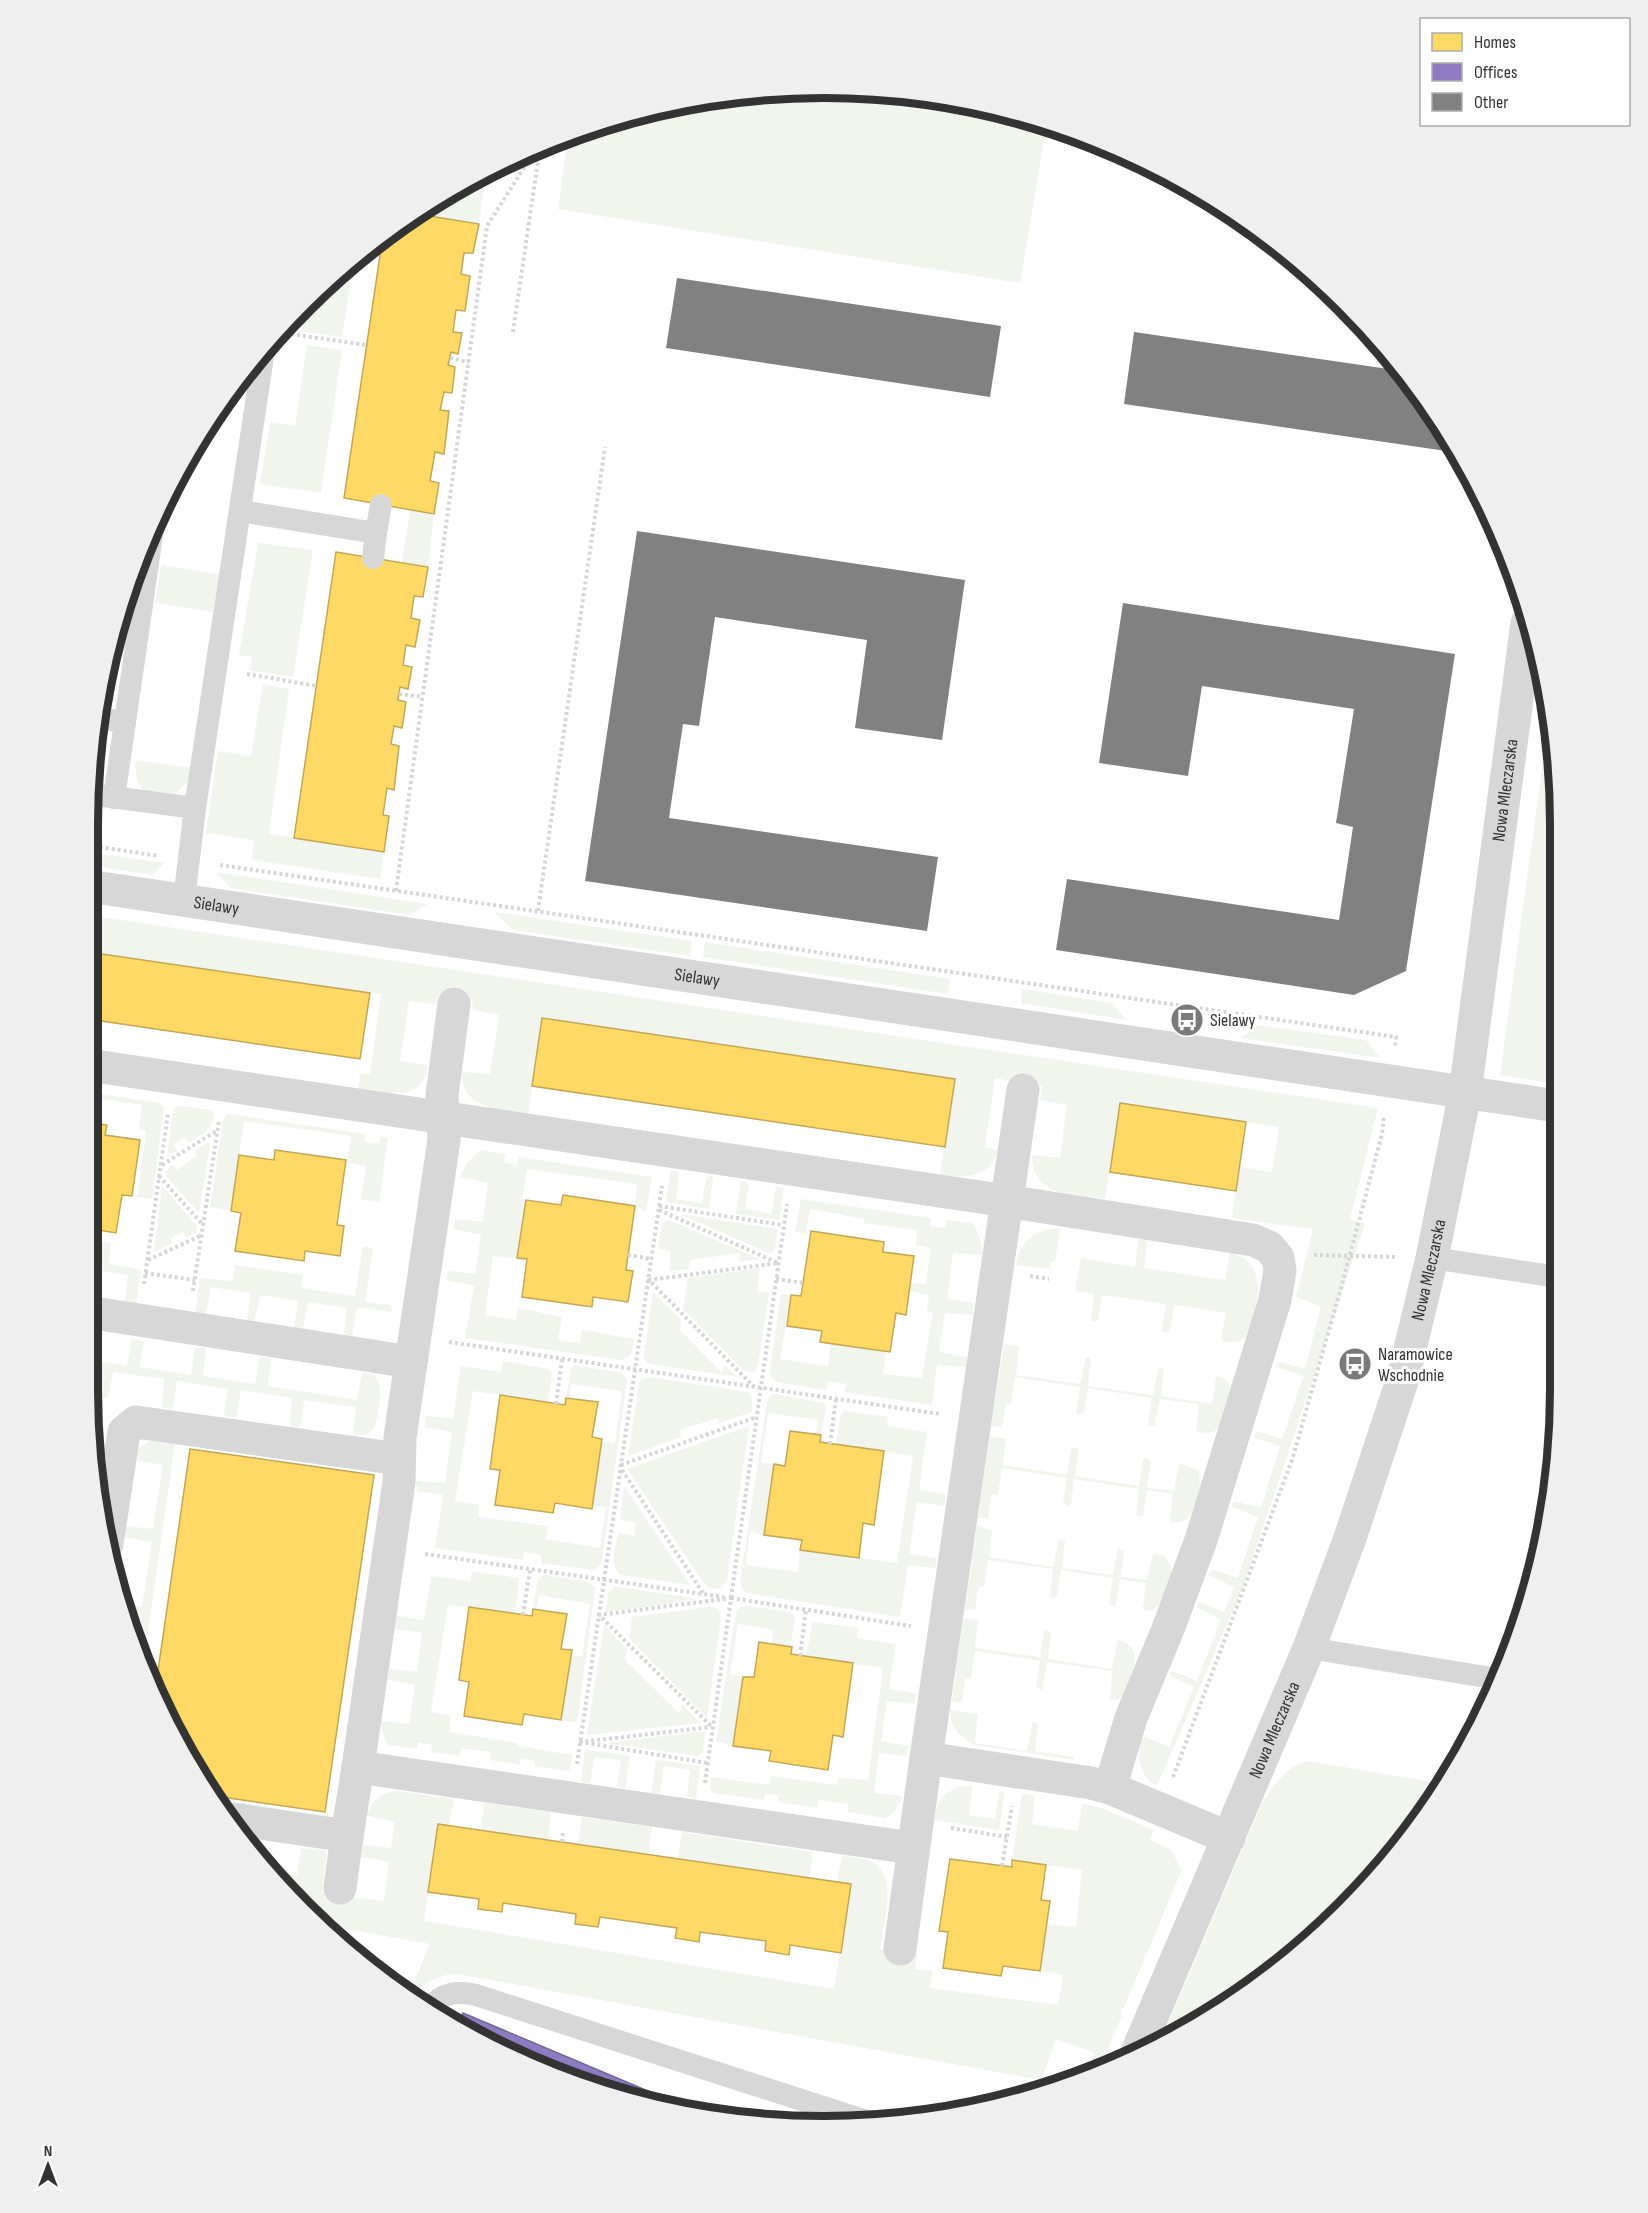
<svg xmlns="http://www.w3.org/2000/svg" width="1648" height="2213" viewBox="0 0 1648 2213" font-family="'Sofia Sans Condensed',sans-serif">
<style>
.green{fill:#f1f5ed}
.homes{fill:#ffd966;stroke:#c2a757;stroke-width:1.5}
.offices{fill:#8e7cc3;stroke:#736698;stroke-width:1.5}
.building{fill:#818181}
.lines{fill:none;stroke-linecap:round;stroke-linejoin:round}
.path{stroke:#d6d6d6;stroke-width:4;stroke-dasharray:3 3;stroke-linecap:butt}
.lane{stroke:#d7d7d7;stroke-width:22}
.street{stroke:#d7d7d7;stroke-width:33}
.labels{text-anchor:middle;stroke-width:6;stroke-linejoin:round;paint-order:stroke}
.street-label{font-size:18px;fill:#333;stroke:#fff}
.poi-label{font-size:18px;fill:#333;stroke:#fff;text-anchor:start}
.rim{fill:none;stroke:#333;stroke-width:8}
</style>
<rect width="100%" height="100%" fill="#fff"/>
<g class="green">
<path d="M776 89 921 93 1047 123 1020 283 558 209 568 137 634 112Z"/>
<path d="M486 171 479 224 421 214V211Z"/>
<path d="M354 258 342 337 301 331 303 317 292 315 303 303Z"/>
<path d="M307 345 342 350 321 493 260 484 270 422 295 426Z"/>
<path d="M410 510 434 514 428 567 402 563Z"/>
<path d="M258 543 313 550 293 677 250 670 252 657 239 655Z"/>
<path d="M161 565 219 574 213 612 155 603Z"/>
<path d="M125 600H128L115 690 111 697 101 699 112 634Z"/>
<path d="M263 684 289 689 269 834 384 852 380 879 252 860 254 840 206 833 218 751 251 756Z"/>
<path d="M1550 711 1555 727 1557 1084 1500 1075Z"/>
<path d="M96 733 103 735C110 751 105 766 93 778H89Z"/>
<path d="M134 760 192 768 188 781 172 797 146 795 138 782Z"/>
<path d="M88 852 164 863 152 875 88 865Z"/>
<path d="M216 872 427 904 411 915 231 888Z"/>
<path d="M494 912 692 941 690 956 513 930Z"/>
<path d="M88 915 1378 1108 1350 1219 1365 1224 1243 1587 1157 1786C1139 1775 1136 1757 1142 1738L1145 1737 1169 1747 1194 1687 1171 1676 1169 1673 1173 1671 1197 1681 1221 1619 1196 1607 1198 1602 1224 1612 1234 1587 1208 1575 1210 1572 1213 1570 1238 1578 1258 1517 1232 1507 1233 1501 1261 1508 1280 1446 1255 1438 1254 1436 1257 1431 1282 1439 1303 1376 1276 1367 1277 1363 1280 1362 1305 1369 1321 1306 1296 1297 1313 1229 1232 1218 1239 1167 1272 1172 1279 1127 1121 1104 1105 1199C1074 1194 1032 1198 1032 1155L1060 1158 1067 1105 1040 1100 1042 1086 995 1078 985 1147 998 1150C990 1179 964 1178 940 1175L954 1079 543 1018 528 1114C501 1110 460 1109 462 1072L490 1074 499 1015 474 1010 472 1008 473 1001 439 996 435 1004 409 1001 400 1061 427 1065C427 1104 382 1092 358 1088L360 1074H370L381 994 88 952Z"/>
<path d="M705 942 950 979 948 994 703 957Z"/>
<path d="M1022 989 1112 1003 1126 1020 1021 1003Z"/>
<path d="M1257 1025 1366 1040 1380 1058 1241 1038Z"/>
<path d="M88 1092 159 1103 164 1107 152 1199 132 1196 138 1195 146 1131 139 1129 142 1105 88 1097Z"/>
<path d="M180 1106 211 1110 214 1115C213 1130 201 1135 189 1143L184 1137 174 1144 177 1151 168 1157 167 1155 173 1112 175 1108Z"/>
<path d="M228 1114 365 1134V1142L379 1144 381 1137H388L379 1202 361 1199 366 1166 347 1162 351 1136 244 1121 231 1211 210 1207 223 1119Z"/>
<path d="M208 1142 210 1145 199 1213 166 1176 165 1172 173 1164 177 1170 197 1156 194 1150Z"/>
<path d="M480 1150 505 1154 504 1162 517 1165 519 1157 652 1177 646 1211 635 1206 637 1184 527 1169 522 1199 526 1200 517 1258 493 1256 485 1315 516 1320 518 1308 562 1317 558 1340 580 1343 582 1330 634 1339C633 1349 633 1358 621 1360L465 1338 474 1286 446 1280 448 1271 475 1274 481 1235 453 1229 455 1219 483 1222 488 1183 460 1177 466 1164Z"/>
<path d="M671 1170 679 1172 676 1199 702 1203 706 1178 708 1176H713L709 1209 666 1202Z"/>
<path d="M741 1181 748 1182 749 1184 745 1209 771 1214 776 1187H784L779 1220 736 1214Z"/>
<path d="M162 1186 197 1226 196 1233 186 1237 183 1232 170 1238 172 1243 154 1252Z"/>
<path d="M801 1199 931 1218 930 1226 945 1228 946 1220 972 1223C980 1233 981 1243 982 1255L953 1253 947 1299 973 1303V1315L945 1313 939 1352 967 1357 966 1367 937 1365 932 1405 844 1392 846 1384 828 1381 826 1390 777 1382 771 1377 770 1372 781 1294 791 1295 780 1359 828 1366 831 1343 886 1351 883 1374 922 1378 933 1312H927L929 1295 909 1291 911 1283 926 1284 931 1248 916 1245 917 1230 864 1223V1219L810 1209 806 1233 795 1232Z"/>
<path d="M1558 1200V1261C1545 1238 1551 1224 1558 1200Z"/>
<path d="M679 1214 778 1229 775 1248 772 1253 767 1252Z"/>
<path d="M668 1220 671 1221 760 1259 739 1262 740 1253 690 1260 688 1269 669 1271 671 1251 658 1249 662 1224Z"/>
<path d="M1058 1228 1060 1230 1055 1261 1051 1262 1050 1269 1016 1265C1019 1241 1035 1230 1058 1228Z"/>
<path d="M87 1239 111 1243 109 1264 141 1270 136 1305 125 1301 128 1275 87 1269Z"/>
<path d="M1141 1239H1146L1147 1242 1144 1268 1225 1280 1230 1253C1269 1259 1260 1311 1246 1337L1237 1342H1223L1221 1338 1226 1313 1174 1305 1170 1331 1164 1332 1162 1330 1166 1304 1102 1295 1098 1320 1091 1322 1094 1294 1075 1291 1081 1258 1135 1267 1138 1241Z"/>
<path d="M363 1246 373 1248 365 1302 391 1305 392 1312 357 1307 352 1337 345 1336 344 1333 347 1308 308 1302 303 1329 296 1328 294 1327 298 1301 260 1295 254 1322 247 1320 251 1293 211 1287 206 1314 195 1313 200 1278 233 1281 235 1265 303 1275 301 1288 355 1296Z"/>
<path d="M760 1268 757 1291 769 1293 758 1365 755 1371 750 1372 743 1370 683 1309 688 1278Z"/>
<path d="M653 1292 681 1320 680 1330 722 1373 724 1365 738 1377 649 1364 644 1359V1355Z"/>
<path d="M132 1339 144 1341 139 1367 191 1375 195 1348H206L203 1376 255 1384 259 1359 262 1357 271 1359 268 1386 357 1400 362 1373C390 1371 378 1410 375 1427L366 1435H353L356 1407 304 1400 301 1425 298 1427 290 1426 292 1398 241 1390 236 1417H226L224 1414 228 1389 177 1381 173 1406 171 1409 162 1407 164 1379 113 1372 108 1398H102L99 1423 91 1417 87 1389V1360L127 1366Z"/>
<path d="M1004 1344 1017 1346 1019 1348 1016 1375 1080 1384 1086 1357H1090L1091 1360 1088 1386 1153 1395 1159 1367 1164 1370 1161 1396 1212 1404 1216 1377 1218 1376C1238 1381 1229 1400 1224 1414 1222 1419 1220 1427 1215 1431 1209 1435 1202 1433 1196 1431L1199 1404 1160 1399 1154 1426H1150L1148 1422 1152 1398 1088 1388 1084 1412 1078 1415 1076 1412 1080 1387 1015 1377 1011 1404H1006L1002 1427 991 1426Z"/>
<path d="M503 1361 549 1369 552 1374 548 1402 473 1391 455 1501 479 1505 478 1517 548 1526 546 1539 600 1548 606 1507 593 1506 602 1442 615 1443 622 1391 571 1384 569 1398H566L571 1368 574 1365 622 1373 627 1380 602 1561 599 1566 593 1570 541 1563V1555L524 1552 523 1560 435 1548 443 1495 417 1491 416 1481 445 1483 452 1432 425 1427V1417L428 1416 453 1419 461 1366 501 1372Z"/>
<path d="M649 1377 748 1392 752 1399V1412L719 1423 718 1418 680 1430 681 1437 628 1456 639 1384 642 1379Z"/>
<path d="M775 1394 824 1403 826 1407 821 1435 816 1434 818 1420 768 1413 761 1462 774 1464 764 1535 750 1531 746 1565 798 1572 800 1550 897 1563 913 1456 836 1445 840 1417 842 1413 845 1411 888 1417 887 1426 927 1432 919 1490 945 1494V1504L943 1506 917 1502 909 1554 936 1558 937 1566 934 1568 908 1565 900 1617 746 1593 742 1590 740 1582 767 1402 771 1395Z"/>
<path d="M749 1426 727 1580 720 1589 710 1588 704 1583 627 1469Z"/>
<path d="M990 1436 1006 1439 1003 1465 1067 1475 1071 1449 1073 1447 1079 1450 1075 1476 1139 1486 1143 1459 1145 1458 1151 1461 1147 1488 1174 1491 1179 1463 1198 1470C1203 1481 1197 1513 1185 1520 1181 1523 1176 1523 1171 1522L1170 1520 1173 1494 1147 1490 1143 1516H1136L1139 1489 1074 1479 1071 1504 1069 1506 1063 1503 1067 1478 1002 1468 998 1494 991 1495 988 1519 978 1518Z"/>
<path d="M151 1441 175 1444 144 1658 137 1641 140 1620 128 1618 122 1604 142 1607 152 1542 124 1537 126 1526 153 1529 163 1465 136 1460 139 1448Z"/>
<path d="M624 1486 690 1585 621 1575C608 1566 616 1547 618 1533L634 1536 636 1523 620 1520Z"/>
<path d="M977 1526 992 1531 989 1557 1053 1567 1059 1539 1065 1541 1062 1568 1113 1575 1118 1548 1124 1551 1121 1577 1147 1580 1153 1553 1165 1557 1171 1565 1172 1573 1159 1605 1153 1610 1145 1611 1143 1609 1146 1583 1120 1579 1115 1607 1109 1604 1113 1578 1061 1570 1057 1596 1054 1598 1050 1597 1053 1569 988 1560 984 1586 978 1587 975 1610 965 1609Z"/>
<path d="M472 1571 518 1578 519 1582 515 1614 448 1605 431 1712 451 1716 449 1732 518 1743V1746L572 1755 571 1767 568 1771 534 1766 535 1761 521 1758 520 1765 490 1760 491 1752 461 1748 460 1756 431 1752 432 1745 418 1742 417 1749 388 1745C384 1737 381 1730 381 1721L409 1724 415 1685 388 1680 389 1669 417 1672 422 1633 397 1629 395 1627 396 1618 398 1616 424 1620 431 1576 470 1581Z"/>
<path d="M544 1575 585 1581 594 1586 595 1590 577 1723 561 1720 571 1656H582L590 1604 539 1595 536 1609H533L538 1578Z"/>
<path d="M615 1587H619L700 1599 606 1612 608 1593Z"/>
<path d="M748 1606 791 1612 795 1619 790 1647 772 1644 773 1630 738 1624 730 1674 743 1677 733 1746 716 1741 736 1612 741 1607Z"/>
<path d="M709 1607H715L719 1610 721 1618 707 1718 629 1638 632 1617Z"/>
<path d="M963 1618 978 1620 975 1648 1040 1657 1044 1631 1046 1630 1051 1633 1048 1659 1112 1669 1118 1640C1148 1647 1129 1678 1122 1696L1118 1699 1110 1700 1112 1671 1047 1662 1042 1690 1036 1687 1040 1661 975 1651 971 1679H965L962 1703 952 1701Z"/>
<path d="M814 1622 858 1628 857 1638 896 1644 889 1689 917 1694 914 1704 887 1701 881 1741 909 1746 907 1756 879 1753 874 1793 900 1796 902 1798 894 1812 885 1818 848 1812V1804L819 1800 817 1808 778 1802V1795L765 1794 764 1800 714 1793 710 1789 711 1777 770 1785 771 1776 837 1785 838 1778 868 1780 883 1668 806 1657 812 1625Z"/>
<path d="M604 1625 627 1649 625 1660 680 1714 682 1704 700 1723 587 1735Z"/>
<path d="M950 1710 978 1714 975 1743 1027 1751 1032 1723H1037L1038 1726 1035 1751 1074 1757V1760L975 1745C959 1737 951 1728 950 1710Z"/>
<path d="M705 1731 703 1752 697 1756 605 1743Z"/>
<path d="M585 1749 630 1756 625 1789 617 1786 621 1760 594 1757 590 1783 581 1782Z"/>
<path d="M656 1760 700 1766 696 1799 687 1796 690 1770 664 1766 660 1792 658 1794 651 1793Z"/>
<path d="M1309 1761 1443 1784 1378 1875 1272 1974 1162 2038 1262 1803C1275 1784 1286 1766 1309 1761Z"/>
<path d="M965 1786H971L972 1789 969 1815 995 1819 999 1792 1005 1791 999 1830 935 1820C936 1799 946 1790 965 1786Z"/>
<path d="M397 1791 454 1799 449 1825 438 1824 424 1921 834 1989 851 1884 837 1882 842 1856C851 1857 861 1857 870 1861 900 1874 883 1924 880 1949L917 1954 915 1969 932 1971 930 1988 1058 2005 1063 1975 1040 1971 1047 1924 1076 1927 1082 1870 1012 1860 1022 1793 1035 1796 1032 1824 1078 1831 1082 1804 1099 1807 1154 1830 1150 1840 1170 1849 1182 1869 1124 2008 1121 2009V2018L1098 2073 1085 2077 1095 2053 1056 2039 1041 2080 458 1974C440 1974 423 1982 413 1997L409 1994 430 1944 318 1924 303 1910 274 1872 297 1875 301 1848 324 1850 327 1854 322 1893 384 1901 389 1862 361 1857 363 1845H365L391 1848 395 1822 367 1816C371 1800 381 1793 397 1791Z"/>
<path d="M485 1803 551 1812 548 1840 480 1830Z"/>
<path d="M582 1817 652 1827 648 1854 578 1844Z"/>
<path d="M682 1832 813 1852 809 1877 678 1859Z"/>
</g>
<g class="homes">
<path d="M417 214 479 224 473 253H464L461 274 470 276 465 311 456 310 453 332 462 333 458 354 451 352 448 365 455 367 452 393 444 392 440 410 449 411 444 454 435 452 430 481 439 483 434 514 344 498 383 235Z"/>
<path d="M336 552 428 567 423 597 414 596 411 618 420 620 415 647 406 645 403 665 412 667 408 689 400 687 398 700 406 702 402 728 394 726 391 744 399 746 394 790 387 788 383 815 389 816 384 852 294 838Z"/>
<path d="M88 952 370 993 360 1059 88 1019Z"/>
<path d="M542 1018 955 1079 945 1147 532 1086Z"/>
<path d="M1120 1103 1246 1122 1236 1191 1110 1172Z"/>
<path d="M88 1122 107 1125 105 1135 140 1140 132 1196 122 1195 116 1233 87 1228Z"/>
<path d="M275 1150 346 1160 337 1225 344 1226 340 1256 305 1251 304 1261 235 1251 241 1213 231 1211 239 1155 274 1160Z"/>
<path d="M563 1195 635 1206 626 1270 633 1271 628 1302 593 1297 592 1307 522 1297 527 1259 517 1258 526 1200 561 1205Z"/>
<path d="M811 1231 884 1242 883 1252 914 1256 906 1315 896 1313 890 1352 820 1342 822 1331 787 1326 791 1295 801 1296Z"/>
<path d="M500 1395 565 1405 566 1398 598 1402 592 1437 602 1439 592 1509 555 1503 553 1513 495 1505 500 1470 490 1469Z"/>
<path d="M790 1431 821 1435 820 1442 884 1451 874 1525 863 1523 859 1558 800 1550 802 1540 764 1535 774 1464 785 1466Z"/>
<path d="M190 1449 374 1475 325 1812 215 1796 186 1758 156 1685Z"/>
<path d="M469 1607 532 1616 533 1609 567 1614 561 1649 572 1650 561 1720 524 1714 522 1725 464 1716 469 1682 459 1680Z"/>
<path d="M759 1642 792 1647 791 1654 853 1663 843 1737 833 1735 828 1770 769 1761 771 1751 733 1746 743 1677H754Z"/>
<path d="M438 1824 851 1884 841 1953 790 1945 789 1955 765 1951 766 1941 700 1932 699 1942 675 1938 677 1928 600 1917 598 1927 575 1924 576 1914 503 1903 502 1912 478 1909 479 1899 428 1892Z"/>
<path d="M950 1859 1012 1867V1860L1046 1865 1041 1900 1050 1901 1040 1971 1003 1966 1001 1976 943 1968 948 1932 939 1931Z"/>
</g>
<path class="offices" d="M463 2013 700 2113 680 2112 498 2050 458 2025Z"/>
<g class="building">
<path d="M677 278 1001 326 990 397 666 348Z"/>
<path d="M1134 332 1402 371V369L1409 376 1453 452 1124 404Z"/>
<path d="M637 531 965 580 942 740 855 728 867 640 715 617 699 726 683 724 669 818 938 857 927 931 585 881Z"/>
<path d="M1123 603 1455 654 1406 971 1354 995 1056 950 1067 879 1339 920 1353 827 1336 823 1354 709 1202 686 1188 776 1099 763Z"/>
</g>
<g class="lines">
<g class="path">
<path d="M513 332 540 147"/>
<path d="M291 334 366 345"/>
<path d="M450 358 469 362"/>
<path d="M247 674 317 686"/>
<path d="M399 694 423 697"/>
<path d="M88 845 159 856"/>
<path d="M220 865 1396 1037 1395 1047"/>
<path d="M396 891 487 226 536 149"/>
<path d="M538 911 605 447"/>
<path d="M162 1165 218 1130"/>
<path d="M159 1176 203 1225"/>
<path d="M659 1206 783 1225"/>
<path d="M659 1210 778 1263 649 1280 754 1387"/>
<path d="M628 1255 652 1259"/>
<path d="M1314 1255 1397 1257"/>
<path d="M148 1260 202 1235"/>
<path d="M145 1273 195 1280"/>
<path d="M1030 1276 1049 1279"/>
<path d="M776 1279 803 1283"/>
<path d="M144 1284 168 1113"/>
<path d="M193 1291 219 1121"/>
<path d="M449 1342 940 1414"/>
<path d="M556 1404 562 1359"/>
<path d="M830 1444 836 1399"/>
<path d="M621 1465 756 1417"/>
<path d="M622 1470 703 1593"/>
<path d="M425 1554 724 1597"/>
<path d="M731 1598 911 1626"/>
<path d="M731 1598 787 1204"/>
<path d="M523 1615 530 1570"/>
<path d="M800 1656 806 1610"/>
<path d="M707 1763 581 1742 711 1727"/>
<path d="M577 1764 662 1186"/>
<path d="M1173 1777 1292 1460 1341 1288 1382 1134 1384 1116"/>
<path d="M705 1783 731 1598 599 1615 712 1727"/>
<path d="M951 1828 1007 1837"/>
<path d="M562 1842 563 1831"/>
<path d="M1002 1866 1012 1806"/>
</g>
<g class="lane">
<path d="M240 511 376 533 381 505"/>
<path d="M373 558 376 533"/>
<path d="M98 718 125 722"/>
<path d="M89 794 195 808 184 900"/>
<path d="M114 798 154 522"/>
<path d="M195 808 264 350"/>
<path d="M1432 1258 1558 1277"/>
<path d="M1309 1648 1498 1679"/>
<path d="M431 2008C441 1992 459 1991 476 1995L876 2124"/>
<path d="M1023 2098 1034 2092 1038 2093"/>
</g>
<g class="street">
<path id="s1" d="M88 886 1557 1106"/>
<path d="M454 1004 442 1095 444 1140 400 1437 399 1482 358 1767 912 1848"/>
<path d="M88 1065 1007 1201 1253 1240 1269 1247 1278 1258 1280 1270 1275 1300 1201 1540 1168 1629 1131 1718 1110 1788"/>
<path d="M87 1312 411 1362"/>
<path d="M107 1544 124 1432 136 1422 399 1459"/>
<path d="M926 1758 1023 1090"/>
<path d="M233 1819 347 1836 358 1767"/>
<path d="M340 1888 347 1836"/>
<path d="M900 1949 926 1758 1091 1783 1110 1788 1229 1838"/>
<path id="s2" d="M1137 2052 1309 1648 1350 1538 1403 1378 1432 1258 1465 1093 1527 623"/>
</g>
</g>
<defs>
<symbol id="bus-disc" viewBox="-11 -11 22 22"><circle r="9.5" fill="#7a7a7a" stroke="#fff"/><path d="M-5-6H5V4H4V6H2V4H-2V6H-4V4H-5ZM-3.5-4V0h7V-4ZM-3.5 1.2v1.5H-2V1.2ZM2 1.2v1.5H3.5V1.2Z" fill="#fff"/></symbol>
</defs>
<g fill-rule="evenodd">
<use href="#bus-disc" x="1168" y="1001" width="38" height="38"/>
<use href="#bus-disc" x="1336" y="1345" width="38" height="38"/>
</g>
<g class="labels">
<g class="street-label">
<text dy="6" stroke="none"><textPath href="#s2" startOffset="1322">Nowa Mleczarska</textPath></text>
<text dy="6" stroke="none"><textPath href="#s1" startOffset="130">Sielawy</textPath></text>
<text dy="6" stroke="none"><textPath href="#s1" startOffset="616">Sielawy</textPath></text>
<text dy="6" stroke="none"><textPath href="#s2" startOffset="836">Nowa Mleczarska</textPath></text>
<text dy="6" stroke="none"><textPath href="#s2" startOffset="350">Nowa Mleczarska</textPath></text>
</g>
<g class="poi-label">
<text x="1210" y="1026">Sielawy</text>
<text x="1378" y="1360">Naramowice<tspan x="1378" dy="21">Wschodnie</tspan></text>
</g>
</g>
<path d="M0 0H1648V2213H0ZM824 98H824A726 726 0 0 1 1550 824V1390A726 726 0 0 1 824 2116H824A726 726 0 0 1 98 1390V824A726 726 0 0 1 824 98Z" fill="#efefef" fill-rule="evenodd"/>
<path class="rim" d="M824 98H824A726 726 0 0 1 1550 824V1390A726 726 0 0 1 824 2116H824A726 726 0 0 1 98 1390V824A726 726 0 0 1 824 98Z"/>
<rect x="1420" y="18" width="210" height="108" fill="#ffffff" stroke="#adadad" stroke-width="1.5"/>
<rect x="1432" y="33" width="30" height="18" fill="#ffd966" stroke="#adadad" stroke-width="1.5"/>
<text x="1474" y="48" font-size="18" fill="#333333">Homes</text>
<rect x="1432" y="63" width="30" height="18" fill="#8e7cc3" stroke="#adadad" stroke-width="1.5"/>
<text x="1474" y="78" font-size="18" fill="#333333">Offices</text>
<rect x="1432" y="93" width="30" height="18" fill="#818181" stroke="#adadad" stroke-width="1.5"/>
<text x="1474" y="108" font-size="18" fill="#333333">Other</text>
<g transform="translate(48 2165)" stroke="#ffffff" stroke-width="4.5" paint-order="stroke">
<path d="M0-4.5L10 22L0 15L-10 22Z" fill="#333333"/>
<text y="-9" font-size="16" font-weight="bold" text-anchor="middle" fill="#333333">N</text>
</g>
</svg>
